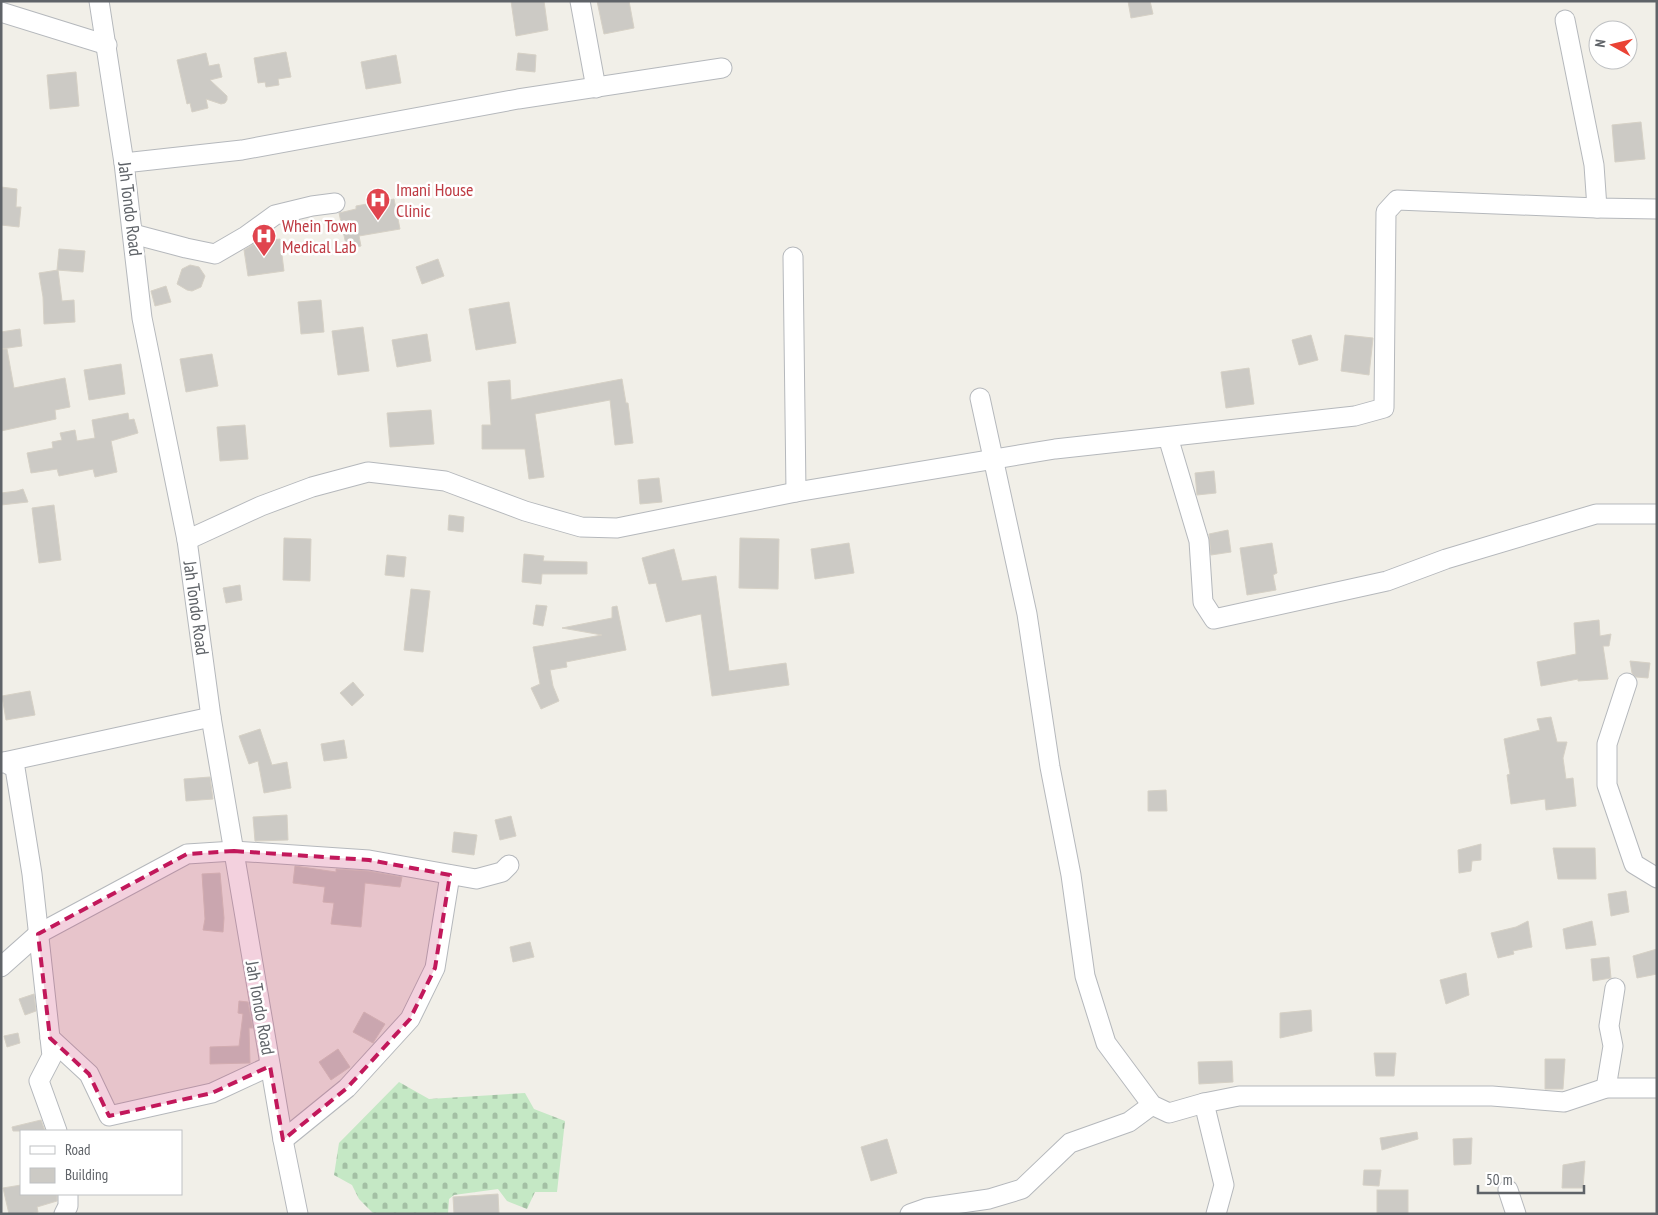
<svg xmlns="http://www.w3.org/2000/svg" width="1658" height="1215" viewBox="0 0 1658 1215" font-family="'PT Sans Narrow',sans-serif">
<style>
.cemetery{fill:url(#cemetery-stones)}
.building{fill:#cccac5;stroke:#d6d1c6}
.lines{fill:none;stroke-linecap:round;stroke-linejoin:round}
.minor-casing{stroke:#b5b8bc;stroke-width:21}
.minor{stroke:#fff;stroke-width:19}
.marked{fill:#c2185b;fill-opacity:0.2;stroke:#c2185b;stroke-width:4;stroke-dasharray:10 6;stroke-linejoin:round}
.labels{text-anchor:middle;stroke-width:5;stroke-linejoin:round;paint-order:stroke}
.health-label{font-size:18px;fill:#be3a42;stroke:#fff;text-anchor:start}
.street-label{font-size:18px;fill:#5f6368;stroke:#fff}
</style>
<defs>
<pattern id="cemetery-stones" width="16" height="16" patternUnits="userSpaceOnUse" patternTransform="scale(1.25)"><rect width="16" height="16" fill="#c5e8c5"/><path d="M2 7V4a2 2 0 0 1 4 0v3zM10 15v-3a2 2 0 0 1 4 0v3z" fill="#a3c0a4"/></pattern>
</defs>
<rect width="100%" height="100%" fill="#f1efe8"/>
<path class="cemetery" d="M399 1082 429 1099 525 1093 534 1109 565 1121 557 1192H535L527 1209 507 1201 498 1189 454 1195 449 1199 448 1214H374L359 1199 352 1185 334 1175 339 1143Z"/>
<g class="building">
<path d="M511 1H544L548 30 516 36Z"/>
<path d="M597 1H629L634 28 604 34Z"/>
<path d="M1128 1H1150L1153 14 1131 18Z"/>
<path d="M286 52 291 77 278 79 279 85 266 87 265 82 258 83 254 58Z"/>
<path d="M206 53 209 66 219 64 222 77 210 80 227 96V100L225 103 221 104 206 99 208 108 192 112 190 103 187 104 177 60Z"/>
<path d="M518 53 536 55 535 72 516 70Z"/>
<path d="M396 55 401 83 366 89 361 62Z"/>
<path d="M76 72 79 106 50 109 47 75Z"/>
<path d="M1641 122 1645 159 1615 162 1612 125Z"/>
<path d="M1 187 17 189 16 207H21L19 227 1 225Z"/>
<path d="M394 199 400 229 359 236 361 246 347 249 339 213 356 209V206Z"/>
<path d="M280 239 284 271 248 276 244 250 257 242Z"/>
<path d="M59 249 85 251 83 272 57 270Z"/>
<path d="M438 259 444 276 422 284 416 267Z"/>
<path d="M190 265 199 267 205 276 201 287 192 291 187 290 177 284 182 269Z"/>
<path d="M58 270 62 301 74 300 75 322 44 324 43 297 39 273Z"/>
<path d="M166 286 171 302 155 306 151 291Z"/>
<path d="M321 300 324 332 301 334 298 302Z"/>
<path d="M509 302 516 343 476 350 469 309Z"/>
<path d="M363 327 369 371 338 375 332 331Z"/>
<path d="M20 329 22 346 1 349V332Z"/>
<path d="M427 334 431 361 397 367 392 340Z"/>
<path d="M1311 335 1318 360 1299 365 1292 340Z"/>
<path d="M1345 335 1373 338 1369 375 1341 371Z"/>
<path d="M1 349H7L14 388 65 378 70 407 55 410 56 419 1 431Z"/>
<path d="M212 354 218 386 186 392 180 359Z"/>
<path d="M121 364 125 394 89 400 84 370Z"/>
<path d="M1249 368 1254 404 1226 408 1221 372Z"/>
<path d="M622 379 626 403H628L633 443 615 445 610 400 535 414 544 477 529 479 525 449H482V425H491L488 382 510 380 511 400Z"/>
<path d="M431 410 434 444 390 447 387 413Z"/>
<path d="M128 413 129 420 134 419 138 433 111 441 117 472 95 477 93 469 59 476 57 469 31 473 27 453 53 448 52 442 62 440 60 433 75 430 77 441 95 438 92 420Z"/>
<path d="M245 425 248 459 220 461 217 427Z"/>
<path d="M1214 471 1216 493 1197 495 1195 473Z"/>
<path d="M659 478 662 502 640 504 638 480Z"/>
<path d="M23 489 28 502 1 505V493L17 491Z"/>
<path d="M54 505 61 560 39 563 32 508Z"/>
<path d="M449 515 464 517 463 532 448 530Z"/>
<path d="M1228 530 1231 552 1211 555 1209 534Z"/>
<path d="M284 538 311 539 310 581 283 580Z"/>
<path d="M740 538 779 539 778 589 739 588Z"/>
<path d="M849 543 854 573 815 579 811 549Z"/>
<path d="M1272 543 1277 573 1273 575 1276 590 1247 595 1240 548Z"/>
<path d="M674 549 682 581 716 576 729 671 786 663 789 685 712 696 701 614 666 622 656 583 649 584 642 558Z"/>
<path d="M524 554 544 556 543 561 587 562V574H542L541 584 522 582Z"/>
<path d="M387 555 406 557 404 577 385 575Z"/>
<path d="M240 585 242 600 226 603 223 588Z"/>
<path d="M411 589 430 591 423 652 404 650Z"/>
<path d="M536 605 547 606 543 626 533 624Z"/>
<path d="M617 606 626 650 566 662 567 667 550 670 553 686 559 701 541 709 531 688 540 684 533 647 602 635 562 628 612 618V607Z"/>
<path d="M1599 620 1600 636 1611 634 1609 646H1603L1608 679 1578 681V679L1541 686 1537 662 1576 654 1574 623Z"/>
<path d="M1630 661 1650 663 1648 678 1636 677 1632 673Z"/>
<path d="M353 682 364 695 352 706 340 693Z"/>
<path d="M30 691 35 715 6 720 2 696Z"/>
<path d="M1551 717 1557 742H1567L1563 758 1566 779 1573 778 1576 806 1546 810 1545 799 1511 804 1507 775 1510 774 1504 739 1540 730 1537 719Z"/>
<path d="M260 729 272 765 287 762 291 788 264 793 258 761 249 764 239 736Z"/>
<path d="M344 740 347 758 324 761 321 744Z"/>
<path d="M210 777 213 799 186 801 184 779Z"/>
<path d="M1166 790 1167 811H1148V791Z"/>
<path d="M287 815 288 840 255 841 253 817Z"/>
<path d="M511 816 516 836 500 840 495 820Z"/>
<path d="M454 832 477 835 474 855 452 852Z"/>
<path d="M1481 844V860L1472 861 1471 871 1459 873 1458 850Z"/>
<path d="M1553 848H1595L1596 879H1558Z"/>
<path d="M295 866 336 872V869L368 871 402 877 400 887 365 883 361 927 331 924 334 903 323 902 325 887 293 883Z"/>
<path d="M220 873 224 918 223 932 203 930 205 919 202 874Z"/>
<path d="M1626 891 1629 912 1611 916 1608 894Z"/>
<path d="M1528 921 1532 947 1513 951 1514 954 1498 958 1491 933 1516 927Z"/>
<path d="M1592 921 1596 945 1566 949 1563 929Z"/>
<path d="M530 942 534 957 513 962 510 947Z"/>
<path d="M1657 949V974L1637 978 1633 956Z"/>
<path d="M1609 957 1611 978 1593 981 1591 959Z"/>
<path d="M1466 973 1469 995 1446 1004 1440 980Z"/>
<path d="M34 994 36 1011 25 1015 19 999Z"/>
<path d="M239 1001 248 1002 253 1028H249L250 1063 210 1064V1047L239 1046 243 1014 238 1013Z"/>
<path d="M1311 1010 1312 1031 1280 1038V1013Z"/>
<path d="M364 1012 385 1024 373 1043 353 1032Z"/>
<path d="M18 1033 20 1043 7 1047 4 1036Z"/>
<path d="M338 1049 350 1067 331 1080 319 1062Z"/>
<path d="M1374 1053H1396L1394 1076H1376Z"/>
<path d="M1545 1059H1565L1563 1089H1545Z"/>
<path d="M1232 1061 1233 1082 1199 1084 1198 1062Z"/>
<path d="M41 1120 45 1131H13L12 1127Z"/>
<path d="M1417 1132 1418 1139 1382 1150 1380 1138Z"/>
<path d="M1472 1138 1471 1164 1454 1165 1453 1139Z"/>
<path d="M887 1139 897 1173 871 1181 861 1147Z"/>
<path d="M1585 1161 1583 1188H1562L1563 1165Z"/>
<path d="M1364 1170H1381L1379 1186 1363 1185Z"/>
<path d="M21 1185V1194H57V1201L37 1207 38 1212 29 1214H9L3 1188Z"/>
<rect x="1377" y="1190" width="31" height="24"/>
<path d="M498 1194 499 1214H454L453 1197Z"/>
</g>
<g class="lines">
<defs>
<g id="minor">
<path d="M99 1 124 163 142 318 187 540 211 717 283 1140 298 1214"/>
<path d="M580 1 596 88"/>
<path d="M1 12 107 45"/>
<path d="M1565 20 1594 165 1597 208"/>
<path d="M124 163 242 150 518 99 722 68"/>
<path d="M133 234 186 248 215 254 246 236 275 215 312 206 335 203"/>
<path d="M793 257 796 492"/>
<path d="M980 398 1027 614 1050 767 1071 875 1085 976 1106 1043 1152 1105 1169 1113 1204 1103 1239 1096H1492L1564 1102 1606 1088H1657"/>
<path d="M1168 437 1199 541 1203 602 1214 619 1387 581 1446 559 1596 514H1657"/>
<path d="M187 540 261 506 312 487 368 472 445 481 525 511 581 527 617 528 796 492 1055 449 1355 416 1384 408 1386 212 1397 200 1597 208 1657 209"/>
<path d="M1627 683 1607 744V785L1634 864 1657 878"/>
<path d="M4 762 211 717"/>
<path d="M1 763 4 762 15 768 32 874 52 1056 39 1081 57 1131"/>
<path d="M1 967 38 934 187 854 234 851 369 860 476 879 502 872 509 865"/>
<path d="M50 1038 89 1074 109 1116 212 1093 270 1066"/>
<path d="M1606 1088 1613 1046 1609 1026 1615 988"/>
<path d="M1204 1103 1224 1185 1216 1214"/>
<path d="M283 1140 347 1088 410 1019 435 968 450 875"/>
<path d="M1508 1190 1516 1214"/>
<path d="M64 1214 68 1206V1194"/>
<path d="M910 1214 927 1208 989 1199 1022 1189 1070 1143 1129 1122 1152 1105"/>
</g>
</defs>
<use href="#minor" class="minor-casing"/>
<use href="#minor" class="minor"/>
</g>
<path class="marked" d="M234 851 369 860 450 875 435 968 410 1019 347 1088 283 1140 270 1066 212 1093 109 1116 89 1074 50 1038 38 934 187 854Z"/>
<defs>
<symbol id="hospital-pin" viewBox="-11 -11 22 30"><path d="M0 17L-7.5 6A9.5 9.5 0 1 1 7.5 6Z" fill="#e0444e" stroke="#fff"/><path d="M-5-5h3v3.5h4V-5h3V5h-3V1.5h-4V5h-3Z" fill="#fff"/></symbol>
</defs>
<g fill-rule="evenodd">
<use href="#hospital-pin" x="364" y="186" width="28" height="38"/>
<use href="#hospital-pin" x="250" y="222" width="28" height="38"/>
</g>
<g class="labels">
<g class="health-label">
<text x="396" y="196">Imani House<tspan x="396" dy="21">Clinic</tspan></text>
<text x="282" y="232">Whein Town<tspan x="282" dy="21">Medical Lab</tspan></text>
</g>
<g class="street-label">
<text transform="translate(130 209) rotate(83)" y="6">Jah Tondo Road</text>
<text transform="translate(196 608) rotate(82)" y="6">Jah Tondo Road</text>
<text transform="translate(260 1008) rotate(80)" y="6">Jah Tondo Road</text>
</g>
</g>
<rect width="1658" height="1215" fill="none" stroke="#5f6368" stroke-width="5"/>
<rect x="20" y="1130" width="162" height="65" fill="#ffffff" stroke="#bfc1c3"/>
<rect x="30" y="1146" width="25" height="8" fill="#ffffff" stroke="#bfc1c3"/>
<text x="65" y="1155" font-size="15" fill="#5f6368">Road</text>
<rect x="30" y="1168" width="25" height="15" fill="#cccac5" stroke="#bfc1c3"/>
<text x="65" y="1180" font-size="15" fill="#5f6368">Building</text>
<g transform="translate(1613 45) rotate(278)"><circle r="24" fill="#ffffff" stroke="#bfc1c3"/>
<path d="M0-4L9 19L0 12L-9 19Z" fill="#ea4335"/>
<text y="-8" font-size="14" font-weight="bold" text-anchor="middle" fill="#5f6368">N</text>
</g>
<path d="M1478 1185v8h106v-8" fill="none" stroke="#5f6368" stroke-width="2.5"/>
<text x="1486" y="1185" font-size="15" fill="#5f6368" stroke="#ffffff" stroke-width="4" paint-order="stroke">50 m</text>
</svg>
